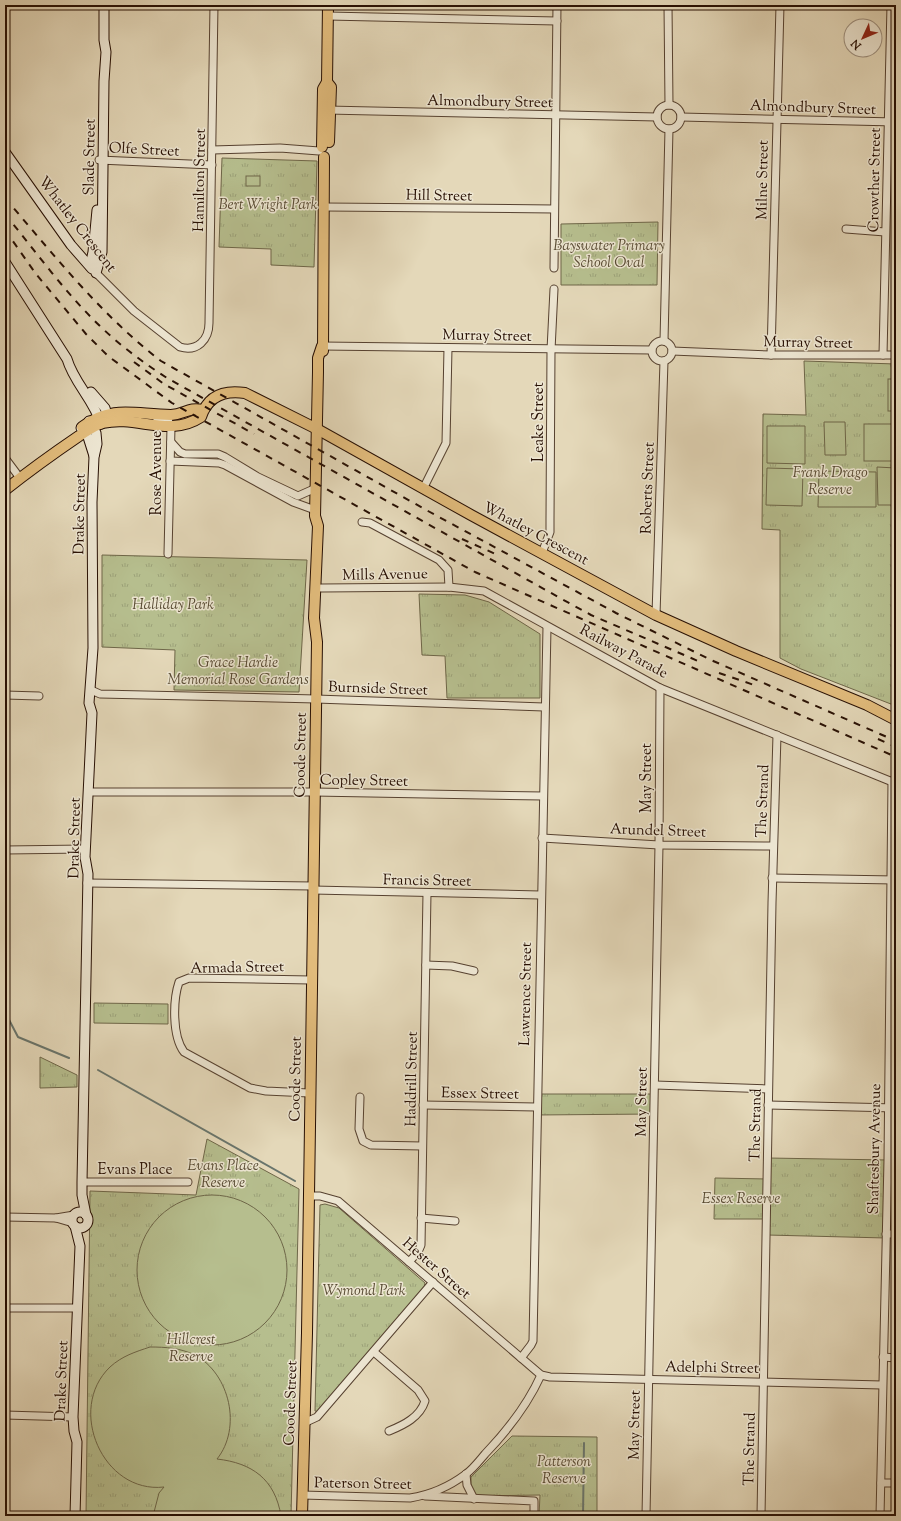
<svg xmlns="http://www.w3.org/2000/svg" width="901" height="1521" viewBox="0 0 901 1521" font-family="'Sorts Mill Goudy',serif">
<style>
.grass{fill:url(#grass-tufts);stroke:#6e6648}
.pitch{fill:#b6be8e;stroke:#6e6648}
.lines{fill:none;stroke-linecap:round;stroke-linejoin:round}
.stream{stroke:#69756c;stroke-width:2}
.street-casing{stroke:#564130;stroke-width:9}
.secondary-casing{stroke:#270f03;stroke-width:11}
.primary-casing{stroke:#270f03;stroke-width:12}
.street{stroke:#ede6d2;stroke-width:7}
.secondary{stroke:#ede6d2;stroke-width:9}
.primary{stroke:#e2bc7c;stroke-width:10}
.rail{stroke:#270f03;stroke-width:2;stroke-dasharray:7 7;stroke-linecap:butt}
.labels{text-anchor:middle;stroke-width:3;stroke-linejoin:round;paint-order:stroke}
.street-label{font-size:15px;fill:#270f03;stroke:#ede6d2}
.park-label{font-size:15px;font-style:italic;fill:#594c34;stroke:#ede6d2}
</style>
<defs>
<pattern id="grass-tufts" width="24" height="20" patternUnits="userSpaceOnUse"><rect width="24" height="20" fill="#b6be8e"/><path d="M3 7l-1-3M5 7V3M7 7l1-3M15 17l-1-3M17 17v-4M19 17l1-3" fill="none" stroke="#9ca279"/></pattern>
</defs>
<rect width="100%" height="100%" fill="#e4d8b9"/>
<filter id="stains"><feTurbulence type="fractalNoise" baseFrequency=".005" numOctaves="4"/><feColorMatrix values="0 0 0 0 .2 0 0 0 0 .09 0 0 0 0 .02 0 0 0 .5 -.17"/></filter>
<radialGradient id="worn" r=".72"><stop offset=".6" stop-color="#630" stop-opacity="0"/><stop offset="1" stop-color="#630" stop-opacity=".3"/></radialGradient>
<g class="grass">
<path d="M222 158 317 161 314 267 271 265V249L219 247Z"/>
<path d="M658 222 657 285H561V224Z"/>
<path d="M804 361 896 364V706L801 669 780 658V530L762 529 763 414 806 415Z"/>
<path d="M102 555 307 560 299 692 174 690 175 650 102 647Z"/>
<path d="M419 594 465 595 489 602 540 634V698H447L445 656 422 655Z"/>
<path d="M94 1003 168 1004V1024L94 1023Z"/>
<path d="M40 1057 77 1075V1087L40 1088Z"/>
<path d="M536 1094H654V1114L536 1115Z"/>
<path d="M207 1139 299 1189 291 1516H86L90 1191 196 1195Z"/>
<path d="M768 1158 888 1160 886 1238 767 1235V1219H714L715 1178 768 1179Z"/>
<path d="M325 1204 339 1208 425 1283 423 1292 321 1412 315 1411 320 1205Z"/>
<path d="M512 1436 597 1437V1516H539L540 1495 477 1496 471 1487V1477Z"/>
</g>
<g class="pitch">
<rect x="246" y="176" width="14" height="10"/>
<rect x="888" y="379" width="8" height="32"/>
<path d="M824 422H845L846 455H825Z"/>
<rect x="864" y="424" width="32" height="37"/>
<path d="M767 426H805V464L767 463Z"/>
<path d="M877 467 896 468V505H878Z"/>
<path d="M767 468 803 469 802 506 766 505Z"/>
<path d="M819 471 876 472V507H818Z"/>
<circle cx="212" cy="1270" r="75"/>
<path d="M150 1347C166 1347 180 1348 195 1355 230 1374 242 1428 217 1459 252 1463 275 1479 281 1516H153L159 1493 164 1487C103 1494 66 1409 110 1367 122 1356 135 1352 150 1347Z"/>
</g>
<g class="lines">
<g class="stream">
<path d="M5 1012 18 1037 69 1058"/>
<path d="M98 1070 295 1181"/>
<path d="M583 1516 584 1443"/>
</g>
<defs>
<g id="street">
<path d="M668 5 669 105"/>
<path d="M328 16 557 21"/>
<circle cx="669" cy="117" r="12"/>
<path d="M327 110 657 117"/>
<path d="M681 117 896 122"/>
<path d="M212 150 280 148 319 151"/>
<path d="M99 160 212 165"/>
<path d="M325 207 554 209"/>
<path d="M846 229 885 232"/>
<path d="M554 268 557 5"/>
<path d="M96 273 134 311 180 347C197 352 209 340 209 323L214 5"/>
<path d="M664 341 669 129"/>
<circle cx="662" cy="351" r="10"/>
<path d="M322 346 652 350"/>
<path d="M672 351 771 355H896"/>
<path d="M771 355 780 5"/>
<path d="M883 355 891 5"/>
<path d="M157 419 169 422 171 427 168 554"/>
<path d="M171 442 180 452 185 454H218L225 457 258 477 298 496 316 488"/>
<path d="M5 458 20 478"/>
<path d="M170 461 219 463 225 465 293 502 315 510"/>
<path d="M423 489 446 443 448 348"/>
<path d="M362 522 370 523 439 560 448 570 449 587"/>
<path d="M542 553 550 532V520L551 350 554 289"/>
<path d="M321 588 449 587 484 591 660 688 895 783"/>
<path d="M656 615 664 361"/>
<path d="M91 690 100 694 316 699 544 707"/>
<path d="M5 695 39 696"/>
<path d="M89 792H314L543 796"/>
<path d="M542 838 659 845 773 846"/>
<path d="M5 850 85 849"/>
<path d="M772 878 896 880"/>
<path d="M87 883 313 886"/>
<path d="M313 890 540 895"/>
<path d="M426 965 452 966 474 971"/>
<path d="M655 1085 768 1089"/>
<path d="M309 1093 266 1091 250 1088 184 1052C172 1036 173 1000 179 982L189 978 311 980"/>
<path d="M360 1097 359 1129 363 1141 371 1145 422 1146"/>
<path d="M423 1105 536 1107"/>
<path d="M768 1105 896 1108"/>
<path d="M82 1182H188"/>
<path d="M309 1196H320L338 1201 541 1375 550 1377 882 1385"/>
<path d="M5 1217 56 1218 74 1215"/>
<path d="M56 1218 73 1223"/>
<path d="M421 1218 455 1221"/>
<path d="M886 1234H896"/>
<path d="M409 1262 418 1252 421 1245 427 893"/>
<path d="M5 1308H77"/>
<path d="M374 1352 418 1390 425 1401C420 1417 404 1425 389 1431"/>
<path d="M883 1357 896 1358"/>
<path d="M521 1358 531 1345 533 1341 547 627"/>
<path d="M5 1415 73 1417"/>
<path d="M304 1423 317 1417 433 1282"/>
<path d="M466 1474 467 1485 474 1499"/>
<path d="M881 1483H896"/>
<path d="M302 1495 410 1498C429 1495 450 1486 466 1474 473 1469 479 1461 485 1454 508 1430 527 1406 541 1375"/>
<path d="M425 1496 534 1501V1516"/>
<path d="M646 1516 659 845 660 688"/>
<path d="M761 1516 772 903 777 735"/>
<path d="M880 1516 888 1160 892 781"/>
</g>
<g id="secondary">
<path d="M5 152 71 245 92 269"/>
<path d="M5 262 67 359C74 383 94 400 101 424"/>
<path d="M90 266 93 252 97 210"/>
<path d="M96 273 102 252 104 81 106 52 104 40V5"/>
<path d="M91 392 105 408 109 422"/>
<path d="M81 428 88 437 94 456"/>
<circle cx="80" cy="1220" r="8"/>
<path d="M86 1215 82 1195V1182L88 874 85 857 92 713 89 703 93 648 92 502 94 457 97 444 96 433 89 421"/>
<path d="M75 1516 77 1442 74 1431 73 1417 80 1246 75 1226"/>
</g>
<g id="primary">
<path d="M327 82 331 87 329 142"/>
<path d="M322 147 323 89 327 82 328 5"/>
<path d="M323 351 324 157"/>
<path d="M82 427C113 404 136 415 171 415 185 414 188 407 203 410"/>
<path d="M5 490C29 471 54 453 79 436 87 431 93 426 103 423 137 415 169 438 201 417 208 395 225 390 245 393L317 429 471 515 656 615 736 651 867 705 896 720"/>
<path d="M302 1516 307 1333 317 642 314 618 318 526 315 516 318 372V358L322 346"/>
</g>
</defs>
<use href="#street" class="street-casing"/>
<use href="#secondary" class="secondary-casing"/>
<use href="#primary" class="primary-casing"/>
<use href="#street" class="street"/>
<use href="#secondary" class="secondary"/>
<use href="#primary" class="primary"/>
<g class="rail">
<path d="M5 198C54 255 101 315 161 361L428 511 616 613 711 660 896 741"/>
<path d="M5 214C36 252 66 294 102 328 122 347 144 363 167 378L560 598 591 615 698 661"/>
<path d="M5 230 36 274 86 334 108 356 172 403 475 572 896 757"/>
<path d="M134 362 164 384 254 434"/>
<path d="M462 539 500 556"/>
<path d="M719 673 757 686"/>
<path d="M878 739 896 747"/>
</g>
</g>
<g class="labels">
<g class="street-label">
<text transform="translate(490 101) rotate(1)" y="5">Almondbury Street</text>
<text transform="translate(813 107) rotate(2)" y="5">Almondbury Street</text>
<text transform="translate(144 149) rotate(3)" y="5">Olfe Street</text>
<text transform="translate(89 157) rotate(-89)" y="5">Slade Street</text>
<text transform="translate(199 180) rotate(-89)" y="5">Hamilton Street</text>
<text transform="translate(762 180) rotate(-89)" y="5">Milne Street</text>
<text transform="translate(874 180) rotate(-89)" y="5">Crowther Street</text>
<text transform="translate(439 195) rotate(1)" y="5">Hill Street</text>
<text transform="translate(78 224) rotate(52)" y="5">Whatley Crescent</text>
<text transform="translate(487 335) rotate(1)" y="5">Murray Street</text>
<text transform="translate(808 342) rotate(1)" y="5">Murray Street</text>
<text transform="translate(538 422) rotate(-90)" y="5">Leake Street</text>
<text transform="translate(156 473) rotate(-90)" y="5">Rose Avenue</text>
<text transform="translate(647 488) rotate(-88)" y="5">Roberts Street</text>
<text transform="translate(79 514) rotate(-89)" y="5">Drake Street</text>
<text transform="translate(536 533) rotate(28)" y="5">Whatley Crescent</text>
<text transform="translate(385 574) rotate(-1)" y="5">Mills Avenue</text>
<text transform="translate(624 651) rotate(28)" y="5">Railway Parade</text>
<text transform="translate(378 688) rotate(2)" y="5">Burnside Street</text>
<text transform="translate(300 755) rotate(-89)" y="5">Coode Street</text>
<text transform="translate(646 778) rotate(-90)" y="5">May Street</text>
<text transform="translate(364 780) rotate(1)" y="5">Copley Street</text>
<text transform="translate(762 801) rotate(-88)" y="5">The Strand</text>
<text transform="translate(658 830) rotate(2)" y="5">Arundel Street</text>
<text transform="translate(74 838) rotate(-89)" y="5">Drake Street</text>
<text transform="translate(427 880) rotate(1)" y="5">Francis Street</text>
<text transform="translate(237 967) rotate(-1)" y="5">Armada Street</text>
<text transform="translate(525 994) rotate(-89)" y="5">Lawrence Street</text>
<text transform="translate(295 1079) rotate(-89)" y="5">Coode Street</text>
<text transform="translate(411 1079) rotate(-89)" y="5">Haddrill Street</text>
<text transform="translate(480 1093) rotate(1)" y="5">Essex Street</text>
<text transform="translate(641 1102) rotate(-89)" y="5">May Street</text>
<text transform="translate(755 1125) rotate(-89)" y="5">The Strand</text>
<text transform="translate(874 1149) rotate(-89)" y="5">Shaftesbury Avenue</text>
<text x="135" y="1174">Evans Place</text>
<text transform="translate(437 1268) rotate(41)" y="5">Hester Street</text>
<text transform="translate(712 1367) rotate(1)" y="5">Adelphi Street</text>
<text transform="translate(61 1381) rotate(-88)" y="5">Drake Street</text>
<text transform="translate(290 1403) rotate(-88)" y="5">Coode Street</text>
<text transform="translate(634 1425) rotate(-89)" y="5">May Street</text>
<text transform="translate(749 1449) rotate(-89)" y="5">The Strand</text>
<text transform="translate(363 1483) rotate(1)" y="5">Paterson Street</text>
</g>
<g class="park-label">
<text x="268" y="209">Bert Wright Park</text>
<text x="609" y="250">Bayswater Primary<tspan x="609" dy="17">School Oval</tspan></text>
<text x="830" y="477">Frank Drago<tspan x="830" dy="17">Reserve</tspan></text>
<text x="173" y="609">Halliday Park</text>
<text x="238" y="667">Grace Hardie<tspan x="238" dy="17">Memorial Rose Gardens</tspan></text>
<text x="223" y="1170">Evans Place<tspan x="223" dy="17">Reserve</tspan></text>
<text x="741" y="1203">Essex Reserve</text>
<text x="364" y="1295">Wymond Park</text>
<text x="191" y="1344">Hillcrest<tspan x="191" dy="17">Reserve</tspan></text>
<text x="564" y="1466">Patterson<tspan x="564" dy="17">Reserve</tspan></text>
</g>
</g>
<rect width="901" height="1521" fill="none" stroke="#e4d8b9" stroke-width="20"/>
<rect x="6" y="6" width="889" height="1509" fill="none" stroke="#270f03" stroke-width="2"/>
<rect x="10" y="10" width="881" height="1501" fill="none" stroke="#270f03"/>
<g transform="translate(863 38) rotate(226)"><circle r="19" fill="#ede6d2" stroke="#9e907f"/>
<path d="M0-3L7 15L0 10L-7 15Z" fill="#8f2418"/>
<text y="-6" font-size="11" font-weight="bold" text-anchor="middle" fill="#270f03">N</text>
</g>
<rect width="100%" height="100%" filter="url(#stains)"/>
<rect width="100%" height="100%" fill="url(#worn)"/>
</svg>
